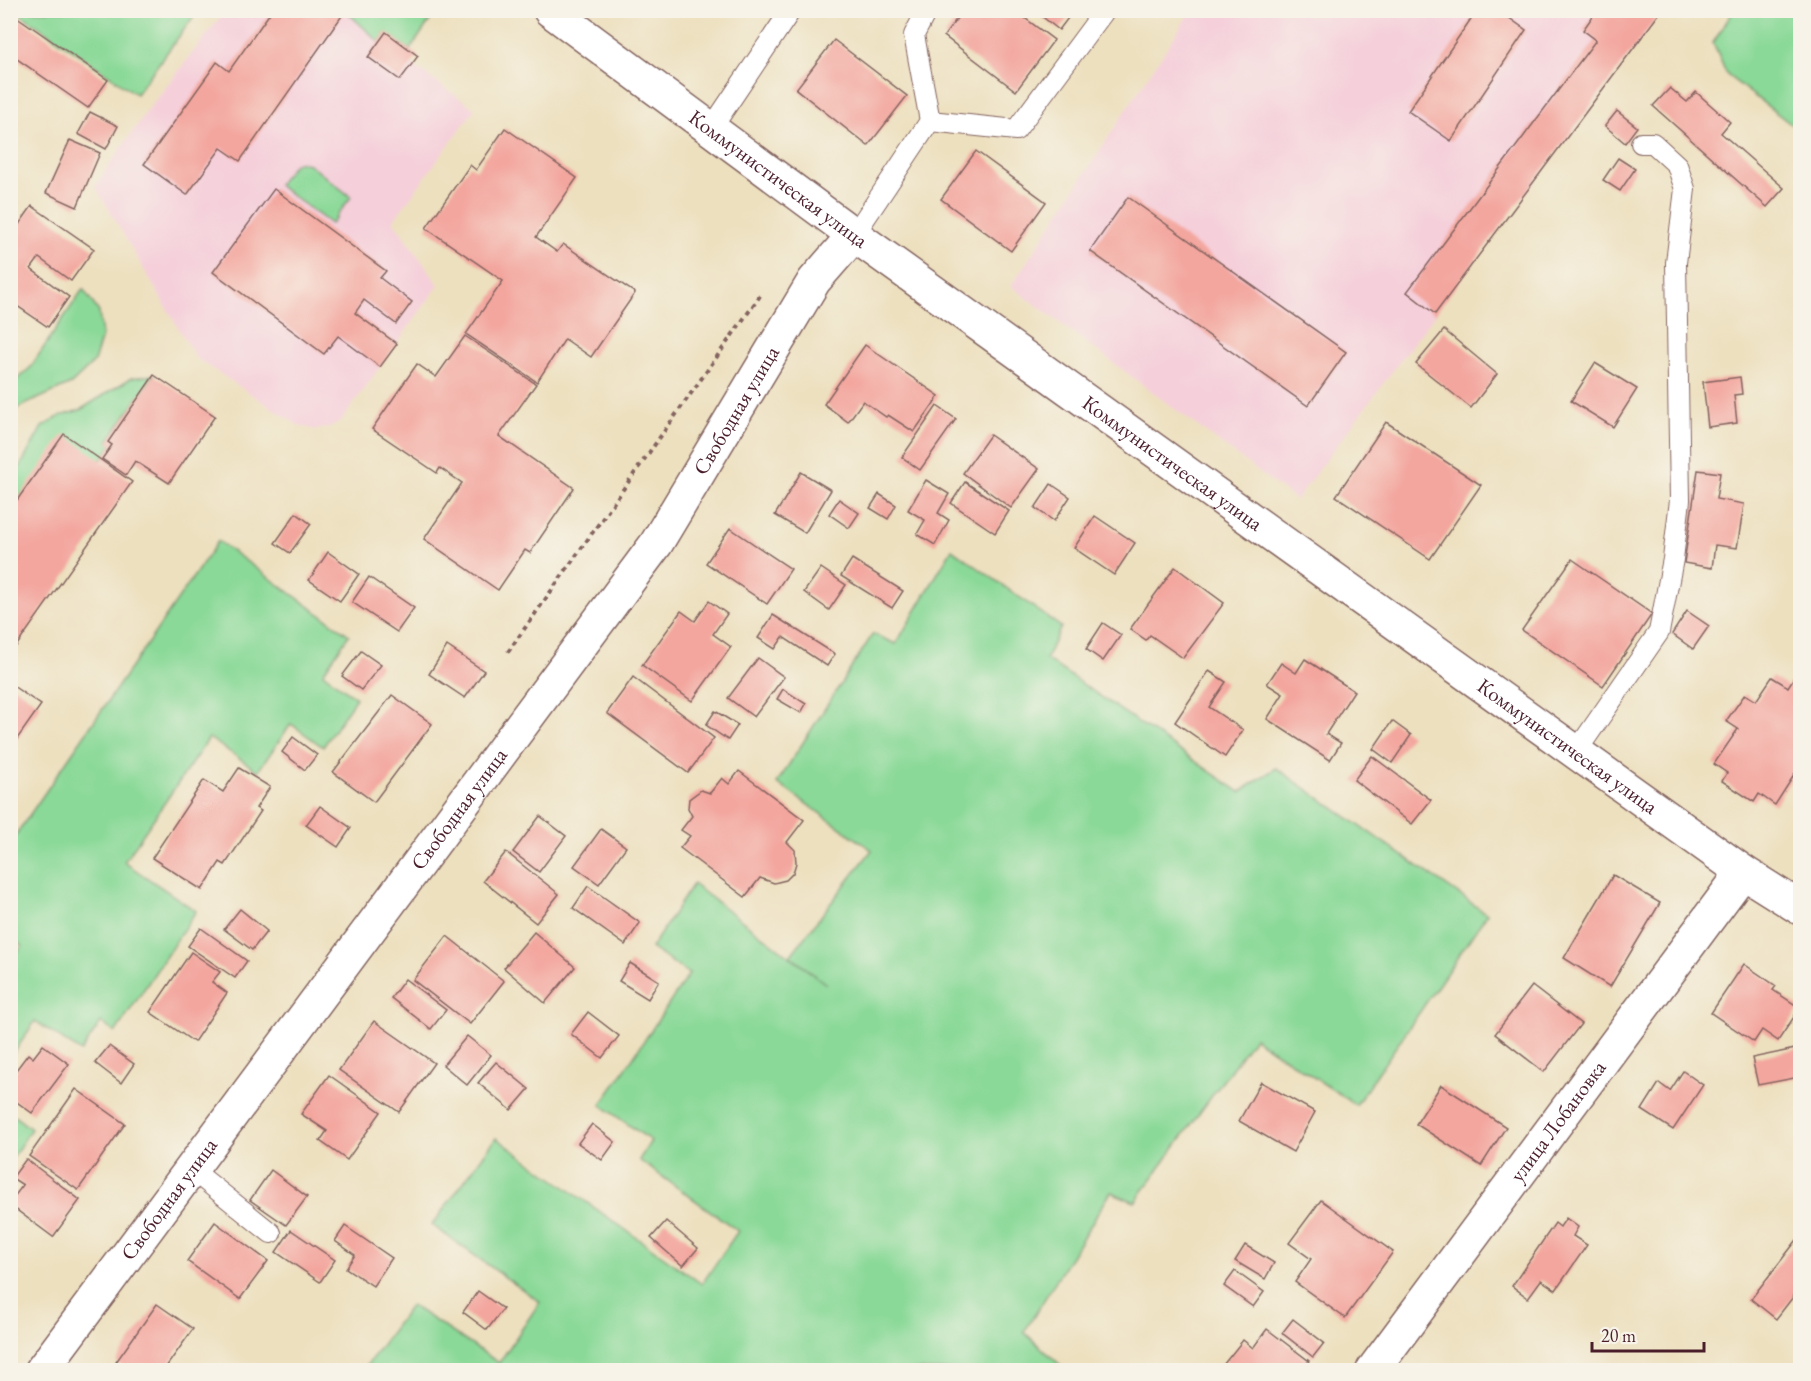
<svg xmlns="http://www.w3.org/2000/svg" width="1811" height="1381" viewBox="0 0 1811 1381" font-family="'EB Garamond',serif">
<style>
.built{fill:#f5cfda}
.green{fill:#8ad998;stroke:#6a7c62;stroke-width:1.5}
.building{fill:#f3a69e}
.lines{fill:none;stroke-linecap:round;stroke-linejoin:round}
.service-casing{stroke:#83635f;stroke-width:22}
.minor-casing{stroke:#83635f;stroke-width:36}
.path{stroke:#83635f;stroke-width:4;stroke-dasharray:4.5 4.5;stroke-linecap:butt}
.service{stroke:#fff;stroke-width:20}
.minor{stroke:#fff;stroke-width:33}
.labels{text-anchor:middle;stroke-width:4.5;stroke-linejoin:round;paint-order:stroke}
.street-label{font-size:21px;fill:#4a1f2b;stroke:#f7f3e8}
</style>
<rect width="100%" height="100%" fill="#f7f3e8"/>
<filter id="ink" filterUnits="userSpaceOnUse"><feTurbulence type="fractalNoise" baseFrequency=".0167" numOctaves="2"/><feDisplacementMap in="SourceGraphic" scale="12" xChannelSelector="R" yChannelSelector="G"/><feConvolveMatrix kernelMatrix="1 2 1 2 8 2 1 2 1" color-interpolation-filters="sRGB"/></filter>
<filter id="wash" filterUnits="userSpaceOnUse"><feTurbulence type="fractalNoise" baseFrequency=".008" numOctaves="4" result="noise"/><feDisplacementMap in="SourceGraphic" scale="24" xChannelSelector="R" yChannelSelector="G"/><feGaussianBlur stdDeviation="1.35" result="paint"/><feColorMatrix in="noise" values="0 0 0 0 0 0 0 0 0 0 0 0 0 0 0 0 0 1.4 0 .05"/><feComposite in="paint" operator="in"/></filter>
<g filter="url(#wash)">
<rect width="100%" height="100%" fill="#ede0bf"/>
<g class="built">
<path d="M225 11H346L379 41 386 33 412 65 475 109 393 221 439 285 341 421 330 427 316 430 298 425 196 358 95 186 145 114Z"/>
<path d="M1191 11H1662L1296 500 1011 286Z"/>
</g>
<g class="green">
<path d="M433 10 435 13 410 50 386 33 379 42 346 11Z"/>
<path d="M1734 10 1800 11V131L1727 75 1713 43Z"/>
<path d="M16 11 198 10V11L136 94Z"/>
<path d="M299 162 309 164 351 197 331 224 278 185 293 165Z"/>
<path d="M83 289 99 312 102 336 94 362 71 384 11 411V385L30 368Z"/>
<path d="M154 375 108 441 112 445 101 460 11 510V483L42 427 60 416 80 410 131 378Z"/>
<path d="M218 541 349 635 323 673 356 698 323 747 291 724 258 771 209 738 124 862 196 911 115 1033 101 1022 81 1052 35 1021 11 1057V961L22 946 11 937V842Z"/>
<path d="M952 549 1061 627 1046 659 1240 792 1276 768 1487 914 1356 1105 1254 1038 1135 1202 1111 1192 1024 1332 1066 1370H374L367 1365 411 1305 499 1363 540 1302 432 1225 496 1138 702 1284 738 1231 639 1160 651 1141 601 1105 689 974 651 948 693 884 826 984 790 956 872 850 777 783 873 634 896 644Z"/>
<path d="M11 1113 31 1129 11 1160Z"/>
</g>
<g id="blocks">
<g class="building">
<path d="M272 10H346L240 161 221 148 187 195 144 164 217 62 229 71Z"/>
<path d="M963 10H1014L1054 40 1016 91 944 36Z"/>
<path d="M1034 10H1074L1059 30Z"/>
<path d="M1477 10H1498L1526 30 1451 141 1408 111Z"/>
<path d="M1597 10H1662L1435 314 1407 292 1596 40 1583 30Z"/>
<path d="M10 12 108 80 88 108 10 54Z"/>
<path d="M386 32 418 56 400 80 368 57Z"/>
<path d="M834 40 907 96 868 146 796 89Z"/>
<path d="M1670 88 1687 102 1696 92 1730 122 1721 133 1784 188 1767 207 1653 106Z"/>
<path d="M1617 111 1637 127 1625 143 1605 126Z"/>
<path d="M90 112 118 126 106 149 78 134Z"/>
<path d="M505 128 577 178 536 237 557 252 563 244 635 293 591 357 565 339 537 382 466 334 503 281 426 228 470 165 476 170Z"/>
<path d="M70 140 100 153 77 207 46 193Z"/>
<path d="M976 151 1046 202 1011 251 941 199Z"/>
<path d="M1618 158 1635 169 1620 191 1603 180Z"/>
<path d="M274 189 386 271 380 278 412 302 396 324 364 300 355 313 397 344 380 367 338 336 324 354 213 272Z"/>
<path d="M1128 197 1346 352 1308 406 1090 251Z"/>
<path d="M32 206 94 249 71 281 39 258 31 269 69 297 48 327 10 301V237Z"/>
<path d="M1444 330 1497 374 1471 408 1416 364Z"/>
<path d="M465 336 536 384 499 436 574 488 530 553 525 550 498 590 424 539 462 483 440 468 437 473 372 429 417 364 436 377Z"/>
<path d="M865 345 939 396 914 432 888 415 886 417 863 401 848 422 824 404Z"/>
<path d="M1595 363 1637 389 1613 427 1571 401Z"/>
<path d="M154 375 215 416 169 483 135 461 126 475 102 459 112 445 108 442Z"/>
<path d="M1740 377 1742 394 1734 395 1737 423 1708 427 1703 382Z"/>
<path d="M937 406 956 419 920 470 902 457Z"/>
<path d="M1386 422 1481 485 1430 559 1336 496Z"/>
<path d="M64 434 132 482 10 655V510Z"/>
<path d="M990 435 1039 469 1011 508 963 473Z"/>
<path d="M1698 470 1720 473 1716 499 1744 504 1737 548 1715 545 1712 568 1684 563Z"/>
<path d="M801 472 831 490 805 533 775 515Z"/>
<path d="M926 480 949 494 938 513 949 520 935 545 917 534 925 520 908 510Z"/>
<path d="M965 482 1009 511 995 533 951 503Z"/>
<path d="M1051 484 1070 497 1054 521 1035 508Z"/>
<path d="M879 494 896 505 888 519 870 508Z"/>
<path d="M839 499 859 513 849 528 829 514Z"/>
<path d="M296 513 311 524 290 553 275 543Z"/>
<path d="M1095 516 1135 543 1114 575 1074 548Z"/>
<path d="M730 528 791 569 767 604 706 563Z"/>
<path d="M328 552 359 574 340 601 309 580Z"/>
<path d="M852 559 903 591 892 608 841 576Z"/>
<path d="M1572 559 1652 614 1603 686 1522 630Z"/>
<path d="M1175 567 1224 603 1183 658 1150 635 1146 640 1130 629Z"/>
<path d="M821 568 846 585 829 610 804 592Z"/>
<path d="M369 577 414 608 397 632 352 602Z"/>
<path d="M709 601 727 614 713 634 731 647 692 701 642 665 681 611 695 621Z"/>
<path d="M1687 611 1709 626 1693 649 1672 634Z"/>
<path d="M773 615 835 654 827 666 783 637 775 649 758 638Z"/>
<path d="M1103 623 1121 635 1103 661 1086 649Z"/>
<path d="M447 646 484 671 465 698 429 674Z"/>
<path d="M361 651 381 665 361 690 342 676Z"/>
<path d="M758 658 784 677 754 717 728 698Z"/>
<path d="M1305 659 1354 691 1326 734 1341 743 1330 760 1267 719 1283 694 1267 684 1281 663 1296 673Z"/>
<path d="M1209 671 1226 682 1209 707 1243 730 1225 757 1175 722Z"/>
<path d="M633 677 714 738 688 773 607 713Z"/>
<path d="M1772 677 1788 687 1793 679 1800 684V766L1775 805 1759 794 1754 802 1722 781 1727 773 1714 764 1738 729 1726 721 1745 694 1756 701Z"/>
<path d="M10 684 41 705 10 749Z"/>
<path d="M783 689 806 704 801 713 777 699Z"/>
<path d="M392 695 432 724 374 802 333 772Z"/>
<path d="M715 711 738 725 728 740 706 725Z"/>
<path d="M1392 721 1411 735 1392 763 1373 749Z"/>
<path d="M293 737 317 755 305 770 282 752Z"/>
<path d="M1372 756 1431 800 1412 824 1354 780Z"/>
<path d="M239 768 270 787 256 808 261 811 225 865 220 862 202 890 152 858 204 780 223 792Z"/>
<path d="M739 771 804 820 787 842 795 850 796 863 793 873 786 880 774 883 760 878 745 897 680 848 690 836 681 830 692 816 688 808 689 799 701 790 710 793 722 778 729 784Z"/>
<path d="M320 806 351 828 338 847 306 825Z"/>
<path d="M540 816 566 836 539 872 513 852Z"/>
<path d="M601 829 626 847 599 884 574 866Z"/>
<path d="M506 852 559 894 536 923 483 881Z"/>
<path d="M1613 875 1660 903 1610 987 1564 958Z"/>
<path d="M588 886 640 923 625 945 573 908Z"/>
<path d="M240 909 267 931 252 950 224 929Z"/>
<path d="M201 928 247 961 235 978 188 946Z"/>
<path d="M534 932 575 967 545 1003 504 968Z"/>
<path d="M447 936 504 981 470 1024 413 980Z"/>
<path d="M191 952 220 972 212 982 227 993 194 1042 150 1012Z"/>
<path d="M630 963 659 981 648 999 619 981Z"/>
<path d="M1744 964 1776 986 1773 990 1800 1008 1778 1041 1762 1030 1754 1042 1711 1013Z"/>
<path d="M405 979 446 1010 431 1029 391 998Z"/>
<path d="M1532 986 1581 1024 1544 1072 1495 1034Z"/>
<path d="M588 1012 619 1036 602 1058 571 1034Z"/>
<path d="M374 1021 434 1063 399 1112 339 1070Z"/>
<path d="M467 1036 491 1055 467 1085 443 1065Z"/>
<path d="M43 1045 69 1064 32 1113 10 1097V1078L28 1054 33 1058Z"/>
<path d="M109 1046 134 1064 121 1083 95 1063Z"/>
<path d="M1800 1048V1077L1758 1085 1752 1058Z"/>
<path d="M496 1062 529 1089 511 1110 478 1083Z"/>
<path d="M1683 1071 1703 1085 1673 1130 1642 1110 1659 1083 1670 1091Z"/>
<path d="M329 1075 381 1112 347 1160 320 1141 327 1131 301 1114Z"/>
<path d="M1261 1082 1315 1112 1293 1152 1239 1121Z"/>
<path d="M1441 1085 1506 1127 1481 1166 1416 1124Z"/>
<path d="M76 1089 125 1124 78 1190 29 1156Z"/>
<path d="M592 1124 615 1142 602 1160 578 1143Z"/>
<path d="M26 1159 80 1200 53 1237 10 1205V1202L23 1185 12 1178Z"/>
<path d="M271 1170 307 1197 286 1225 250 1200Z"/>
<path d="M1321 1200 1393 1252 1345 1318 1295 1282 1311 1259 1289 1243Z"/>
<path d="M1566 1218 1578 1227 1573 1236 1587 1245 1556 1290 1541 1280 1528 1298 1512 1286 1555 1223 1560 1227Z"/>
<path d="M666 1221 698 1248 683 1266 651 1238Z"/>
<path d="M215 1222 268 1261 240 1299 187 1261Z"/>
<path d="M345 1226 392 1258 373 1286 346 1268 355 1255 335 1241Z"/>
<path d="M291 1230 335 1260 320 1282 276 1252Z"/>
<path d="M1800 1236V1288L1776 1319 1751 1299Z"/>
<path d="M1245 1245 1274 1263 1265 1279 1235 1261Z"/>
<path d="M1235 1271 1264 1292 1253 1307 1224 1286Z"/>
<path d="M478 1291 503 1309 487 1330 463 1312Z"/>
<path d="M157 1304 193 1329 164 1370H128L116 1362Z"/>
<path d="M1293 1319 1324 1343 1313 1357 1282 1333Z"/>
<path d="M1267 1329 1309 1361 1302 1370H1219L1243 1340 1253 1348Z"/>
</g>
</g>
</g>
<g filter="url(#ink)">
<use href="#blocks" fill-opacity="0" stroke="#83635f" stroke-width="1.5"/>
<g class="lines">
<defs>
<g id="service">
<path d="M927 10 914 35 930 121"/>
<path d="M711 129 791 10"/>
<path d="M854 235 930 121 1016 130 1105 10"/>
<path d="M1576 752 1659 632 1673 559 1680 500 1676 263 1685 189 1677 165 1653 143H1641"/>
<path d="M191 1169 271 1233"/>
</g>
<g id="minor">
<path id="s1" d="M550 10 854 235 1743 872 1800 908"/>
<path id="s2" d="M42 1370 656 544 814 281 854 235"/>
<path id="s3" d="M1373 1370 1743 872"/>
</g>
</defs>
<use href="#service" class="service-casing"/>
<use href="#minor" class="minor-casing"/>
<path class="path" d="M508 652 762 293"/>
<use href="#service" class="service"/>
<use href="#minor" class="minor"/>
</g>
</g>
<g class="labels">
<g class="street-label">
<text dy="7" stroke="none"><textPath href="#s1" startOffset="284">Коммунистическая улица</textPath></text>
<text dy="7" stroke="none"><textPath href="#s2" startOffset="1185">Свободная улица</textPath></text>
<text dy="7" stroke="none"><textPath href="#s1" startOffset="770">Коммунистическая улица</textPath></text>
<text dy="7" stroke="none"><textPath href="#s1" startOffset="1256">Коммунистическая улица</textPath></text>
<text dy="7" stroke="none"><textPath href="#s2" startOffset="699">Свободная улица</textPath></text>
<text dy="7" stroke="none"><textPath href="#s3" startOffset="310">улица Лобановка</textPath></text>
<text dy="7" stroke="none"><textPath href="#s2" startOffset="213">Свободная улица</textPath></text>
</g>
</g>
<rect width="1811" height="1381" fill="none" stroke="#f7f3e8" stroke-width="36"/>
<path d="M1592 1342v9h112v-9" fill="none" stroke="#4a1f2b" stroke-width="3"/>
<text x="1601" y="1342" font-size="18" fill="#4a1f2b" stroke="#f7f3e8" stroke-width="4.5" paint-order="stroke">20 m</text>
</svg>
